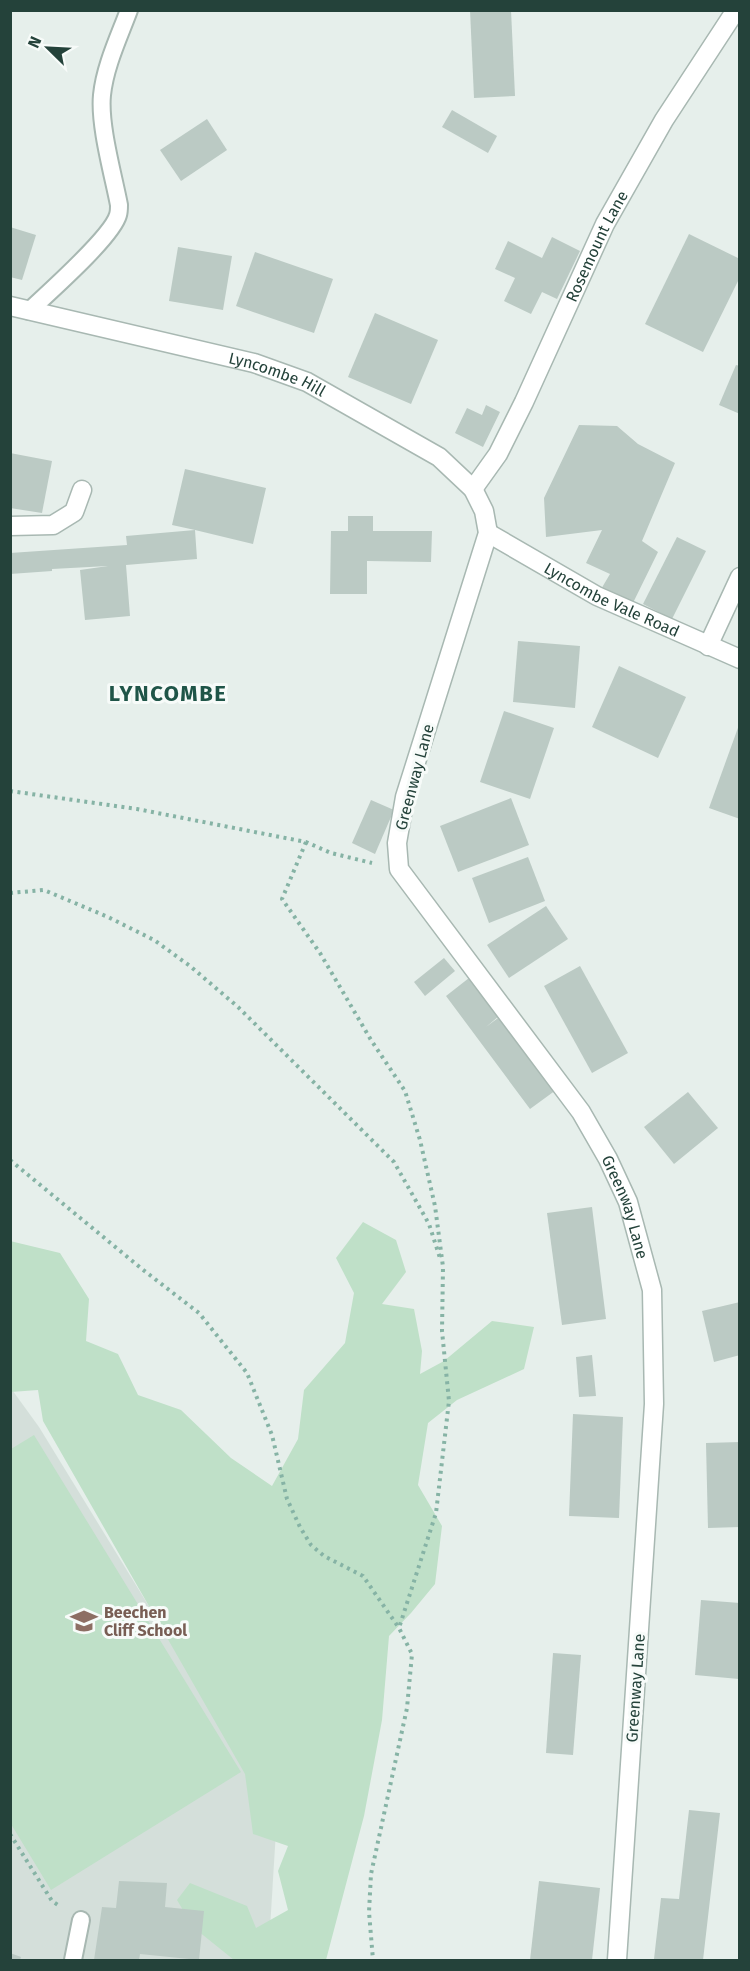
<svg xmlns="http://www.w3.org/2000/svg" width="750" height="1971" viewBox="0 0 750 1971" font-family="'Fira Sans',sans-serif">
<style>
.built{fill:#d4dfda}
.green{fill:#bfe0c8}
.building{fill:#bbcac4}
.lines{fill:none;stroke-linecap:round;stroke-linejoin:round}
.service-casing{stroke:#a8b8b2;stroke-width:20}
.minor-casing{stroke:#a8b8b2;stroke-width:21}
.path{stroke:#86b3a5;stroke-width:4;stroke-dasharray:3 4.5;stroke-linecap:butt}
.service{stroke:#fff;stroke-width:16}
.minor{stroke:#fff;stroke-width:18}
.labels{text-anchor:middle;stroke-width:6;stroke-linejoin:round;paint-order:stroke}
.street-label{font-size:16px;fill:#24423a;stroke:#f7fbf9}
.education-label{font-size:16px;font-weight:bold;fill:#785e54;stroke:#f7fbf9;text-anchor:start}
.district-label{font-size:22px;font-weight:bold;letter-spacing:1.5px;fill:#1f5548;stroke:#f7fbf9}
</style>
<rect width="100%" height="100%" fill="#e6efeb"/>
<path class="built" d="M10 1387 39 1427 277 1815 268 1960H11Z"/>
<g class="green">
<path d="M363 1222 396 1240 406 1272 382 1304 414 1309 422 1351 420 1374 444 1361 492 1321 534 1327 524 1369 457 1400 428 1423 418 1485 442 1526 435 1584 411 1613 389 1636 382 1720 364 1816 326 1960H234L193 1927 177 1900 190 1883 247 1906 256 1928 288 1910 278 1871 288 1846 253 1834 245 1774 43 1421 38 1390 11 1392 10 1241 60 1253 89 1299 86 1341 118 1354 138 1395 181 1410 231 1458 272 1486 298 1439 304 1390 345 1343 354 1293 336 1258Z"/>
<path d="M34 1435 241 1772 51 1890 11 1824V1449Z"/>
</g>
<g class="building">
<path d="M470 10H511L515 96 474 98Z"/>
<path d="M452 110 497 136 488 153 442 127Z"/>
<path d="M207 119 227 150 181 181 160 150Z"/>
<path d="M10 227 36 235 22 280 10 277Z"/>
<path d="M689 234 740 259V277L703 352 645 324Z"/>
<path d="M552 237 580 251 557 299 542 292 531 314 504 301 515 278 495 269 508 241 542 258Z"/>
<path d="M178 247 232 256 223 310 169 301Z"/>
<path d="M255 252 333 279 314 333 236 306Z"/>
<path d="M375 313 438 340 411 404 348 377Z"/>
<path d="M736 365 740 366V414L719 405Z"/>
<path d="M486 405 500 412 483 447 455 433 467 408 482 415Z"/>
<path d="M579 425 617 426 638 444 675 463 642 541 658 552 629 611 597 596 610 574 586 563 602 530 546 537 544 498Z"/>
<path d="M10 453 52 461 42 513 10 508Z"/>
<path d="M185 469 266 488 253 544 195 530 197 559 126 565 130 616 85 620 80 570 108 566 52 569V571L10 574V553L127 545 126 536 195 530 172 525Z"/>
<path d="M348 516H373V531H432L431 562 367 561V594H330L331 531H348Z"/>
<path d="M677 537 706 551 672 619 643 604Z"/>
<path d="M518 641 580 646 575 708 513 702Z"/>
<path d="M619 666 686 697 658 758 592 727Z"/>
<path d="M504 711 554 728 530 799 480 782Z"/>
<path d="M739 725H740V819L709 808Z"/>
<path d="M511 798 529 845 458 872 440 826Z"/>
<path d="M371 800 394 810 375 854 352 843Z"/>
<path d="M528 857 545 901 489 923 472 878Z"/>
<path d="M546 906 568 939 509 978 487 945Z"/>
<path d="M444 958 455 971 425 996 414 982Z"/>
<path d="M580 966 628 1053 592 1073 544 986Z"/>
<path d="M469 978 499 1016 486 1027 502 1015 556 1090 530 1109 446 996Z"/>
<path d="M688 1092 718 1128 674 1164 644 1127Z"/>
<path d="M592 1207 606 1319 562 1325 547 1213Z"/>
<path d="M740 1302V1355L714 1362 702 1311Z"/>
<path d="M592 1355 596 1396 579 1397 576 1357Z"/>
<path d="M573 1414 623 1417 619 1518 569 1516Z"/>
<path d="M740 1442V1527L708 1528 706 1443Z"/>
<path d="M701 1600 740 1603 739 1679 695 1675Z"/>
<path d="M553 1653 581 1655 573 1755 546 1753Z"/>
<path d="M689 1810 720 1813 703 1960 654 1959 661 1898 679 1899Z"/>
<path d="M119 1881 167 1883 165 1907 204 1911 199 1960 140 1954 139 1960H94L102 1907 116 1908Z"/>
<path d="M539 1881 600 1888 592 1960H530Z"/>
<path d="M10 1953 21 1957 20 1960H10Z"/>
</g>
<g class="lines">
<defs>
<g id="service">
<path d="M29 311C48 293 112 237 118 215 119 212 119 208 119 205 113 174 99 125 102 95 105 66 119 37 129 10"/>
<path d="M73 1960 81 1920"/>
</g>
<g id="minor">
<path id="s1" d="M10 306 254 363 307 382 439 457 473 489 484 511 488 533 405 797 397 843 399 869 581 1112 608 1159 628 1202 652 1290 654 1404 617 1960"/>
<path id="s2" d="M473 489 498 454 524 402 605 224 664 120 736 10"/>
<path d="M10 526 53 525 74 512 82 490"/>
<path id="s3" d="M488 533 597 596 740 659"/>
<path d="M708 646 740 577"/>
</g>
</defs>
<use href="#service" class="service-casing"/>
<use href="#minor" class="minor-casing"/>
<g class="path">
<path d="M10 791 137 809 306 842 331 853 372 863"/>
<path d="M306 842 282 899 320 953 371 1040 405 1091 420 1140 435 1206 443 1267 442 1331 449 1401 436 1513 399 1628 412 1654 407 1708 371 1874 369 1912 373 1960"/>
<path d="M10 893 44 890 108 917 154 940 190 966 238 1007 394 1162 429 1224 440 1258"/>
<path d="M10 1160 142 1269 199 1313 247 1373 272 1435 287 1499 300 1527 311 1545 324 1556 363 1576 399 1628"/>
<path d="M10 1834 52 1901 61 1907"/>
</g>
<use href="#service" class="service"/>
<use href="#minor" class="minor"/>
</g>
<defs>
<symbol id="school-bare" viewBox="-9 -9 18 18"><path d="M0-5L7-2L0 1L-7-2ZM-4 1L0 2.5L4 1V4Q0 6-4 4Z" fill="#8d6e63" stroke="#f7fbf9" stroke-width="2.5" paint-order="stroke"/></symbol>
</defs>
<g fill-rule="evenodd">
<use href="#school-bare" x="65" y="1602" width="38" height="38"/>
</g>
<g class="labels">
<g class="street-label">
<text dy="6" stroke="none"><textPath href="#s2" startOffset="273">Rosemount Lane</textPath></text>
<text dy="6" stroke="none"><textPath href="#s1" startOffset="276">Lyncombe Hill</textPath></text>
<text dy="6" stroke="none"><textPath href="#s3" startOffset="141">Lyncombe Vale Road</textPath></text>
<text transform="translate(414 777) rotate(-75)" y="6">Greenway Lane</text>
<text dy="6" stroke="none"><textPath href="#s1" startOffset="1311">Greenway Lane</textPath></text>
<text transform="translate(635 1688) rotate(-86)" y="6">Greenway Lane</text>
</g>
<g class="education-label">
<text x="104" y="1618">Beechen<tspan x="104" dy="18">Cliff School</tspan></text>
</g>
<g class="district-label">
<text x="168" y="701">LYNCOMBE</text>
</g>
</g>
<rect width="750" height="1971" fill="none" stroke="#24423a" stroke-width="24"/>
<g transform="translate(48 48) rotate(294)" stroke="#f7fbf9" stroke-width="4.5" paint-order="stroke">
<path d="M0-4.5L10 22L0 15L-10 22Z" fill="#24423a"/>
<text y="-9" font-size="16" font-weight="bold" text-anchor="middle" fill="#24423a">N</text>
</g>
</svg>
